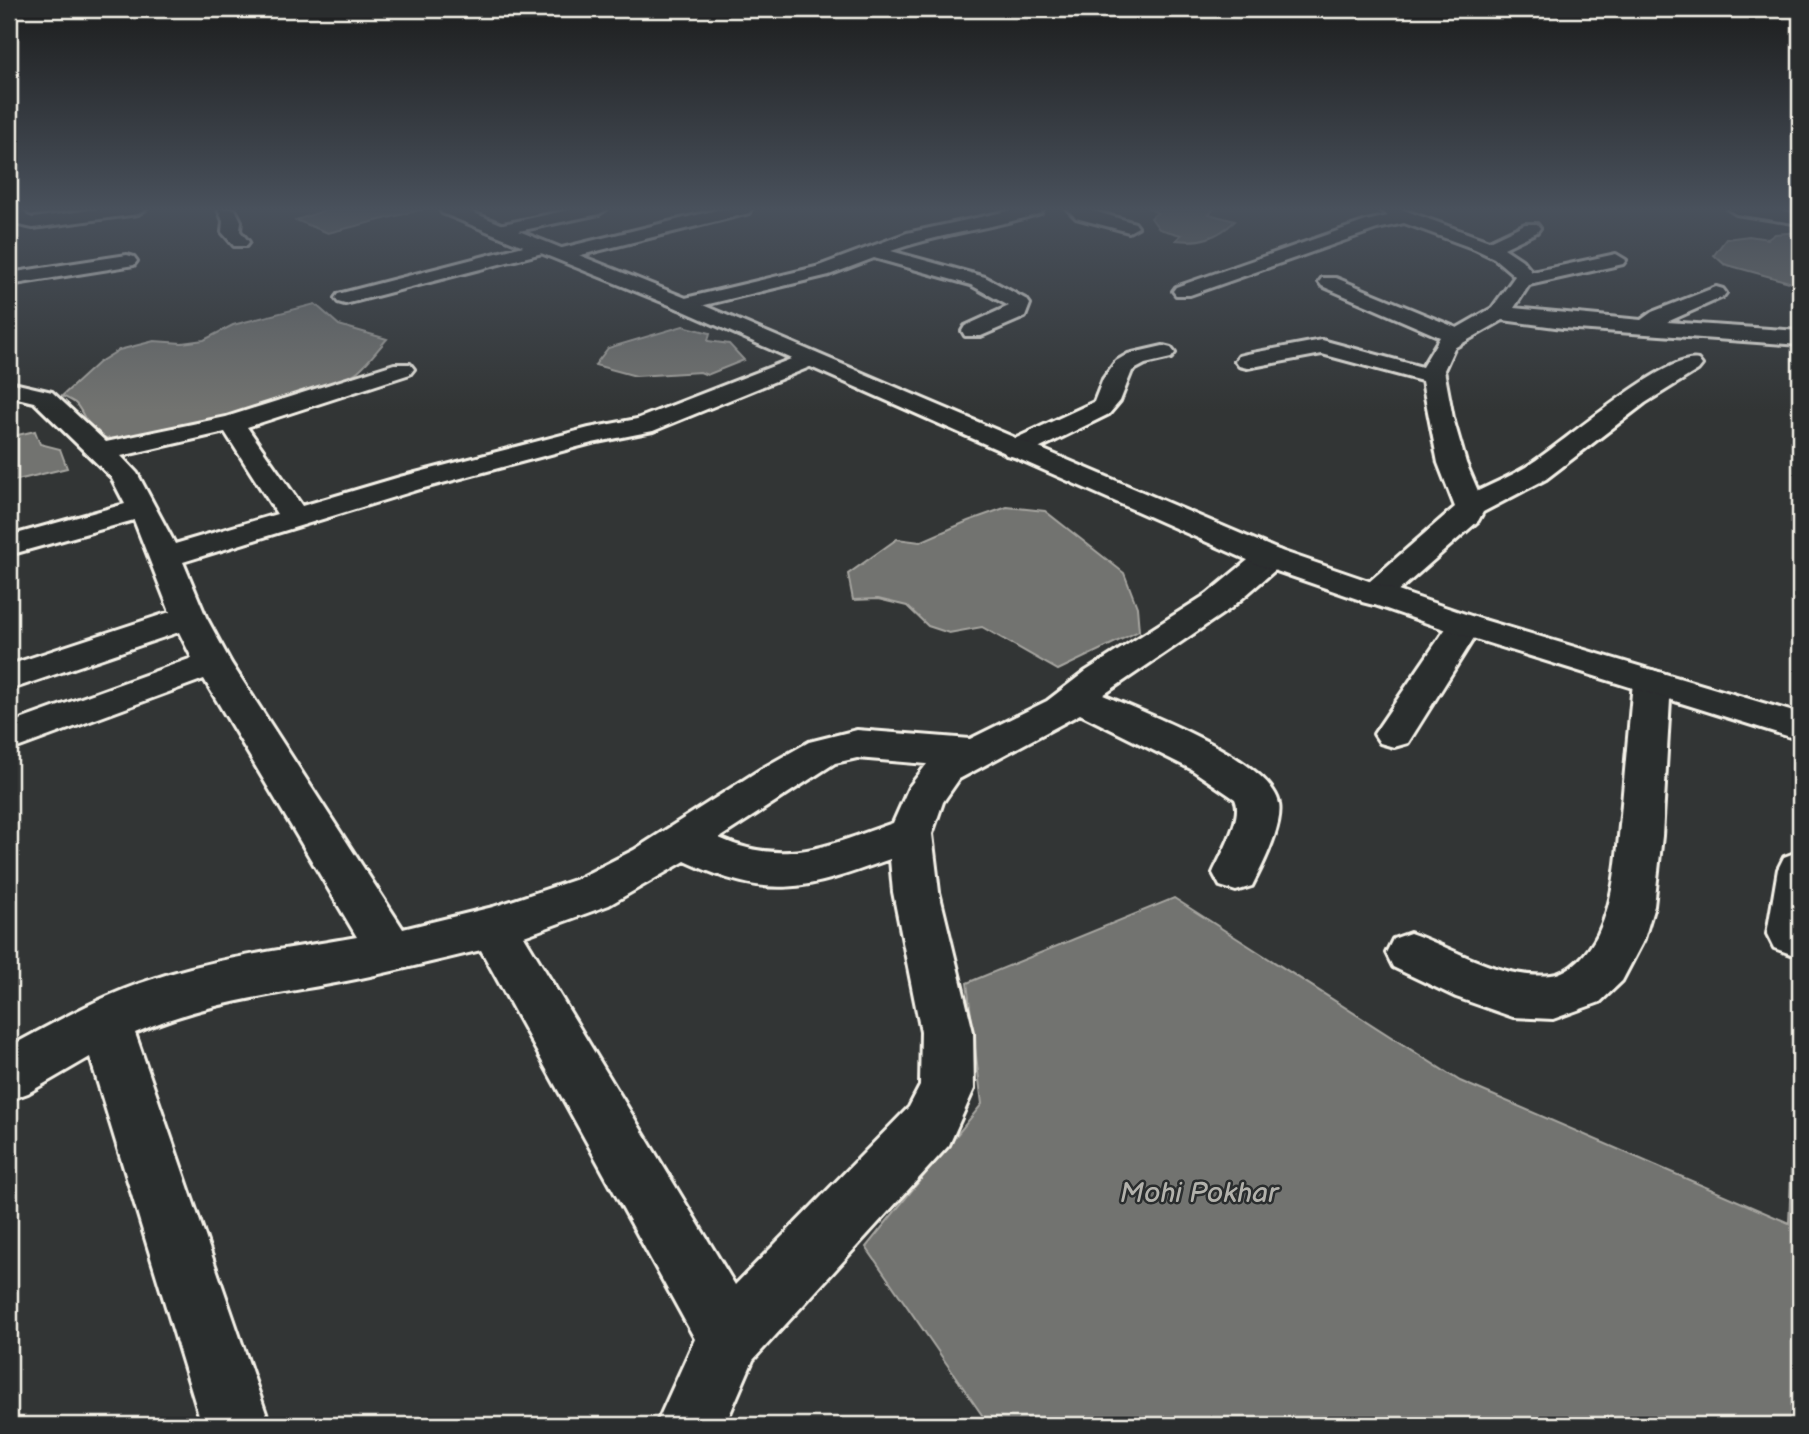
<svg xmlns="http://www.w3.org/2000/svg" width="1809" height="1434" viewBox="0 0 1809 1434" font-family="'Balsamiq Sans',sans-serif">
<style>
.water{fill:#727370;stroke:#a6a5a0;stroke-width:2}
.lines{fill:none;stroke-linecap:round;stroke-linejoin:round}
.minor-casing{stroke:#f4f1e8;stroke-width:6}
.major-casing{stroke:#f4f1e8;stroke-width:6}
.minor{fill:#2a2d2e;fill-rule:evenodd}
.major{fill:#2a2d2e;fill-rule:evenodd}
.labels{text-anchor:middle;stroke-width:5;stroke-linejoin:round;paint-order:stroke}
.near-water-label{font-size:28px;font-style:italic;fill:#b3b2ac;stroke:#2a2d2e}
</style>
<rect width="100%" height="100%" fill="#323535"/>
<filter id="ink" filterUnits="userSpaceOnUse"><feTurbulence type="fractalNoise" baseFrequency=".0143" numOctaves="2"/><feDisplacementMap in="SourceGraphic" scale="14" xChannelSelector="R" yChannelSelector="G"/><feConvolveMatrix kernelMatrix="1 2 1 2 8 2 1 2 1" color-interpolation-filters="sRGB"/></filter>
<g filter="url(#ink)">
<g class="water">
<path d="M329 209H424L328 233 296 220Z"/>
<path d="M1150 209H1214L1209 214 1235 221C1217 238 1200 243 1176 240L1181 235 1159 229 1151 218 1157 213Z"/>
<path d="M1800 232V285L1724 264 1714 255 1726 239 1749 236 1768 239 1775 234Z"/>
<path d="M315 304 339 325 387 339C378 349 369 362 358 371 332 392 139 446 107 438 87 434 86 415 76 404 73 401 66 398 62 396L98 363 119 350 154 341 182 343 204 340 233 325Z"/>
<path d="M683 326 710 333 708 341 729 344 744 360 707 375 700 372 636 376 595 365 608 348Z"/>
<path d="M35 431 40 444 60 449 67 468 9 482V437Z"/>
<path d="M1007 507 1045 511 1124 573 1137 607 1139 631 1058 670 982 627 949 633 928 626 907 606 878 599 853 600 848 574 897 539 920 542 968 521Z"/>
<path d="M1174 898 1460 1081 1789 1223 1793 1129 1800 1132V1425H989L866 1247 982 1104 967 983Z"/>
</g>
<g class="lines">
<defs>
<g id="minor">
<path d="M9 209H23L27 216 33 218 97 209H146L138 214 33 228 14 224Z"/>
<path d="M218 209H235L241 221 240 231 249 242 246 246H234L222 232 223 221Z"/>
<path d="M573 209H607L599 214 500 235 491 230 494 226Z"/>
<path d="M721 209H751L749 213 561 260 552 254 554 250Z"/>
<path d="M1017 209H1043L1041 213C992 229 940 233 891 251L985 277 1027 300 1030 304 1025 317 981 336H965L962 331 965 326 1009 306 971 285 874 258 829 275 684 310 677 308 674 304 677 300 816 267 907 233Z"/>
<path d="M1067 209H1087L1135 223 1138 227 1129 232 1076 218Z"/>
<path d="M1378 209H1401L1489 241 1525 224H1537L1540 228 1537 232 1504 248 1522 260 1532 272 1616 254 1626 260 1623 264 1529 285 1514 308 1641 320 1652 312 1716 287 1723 289 1726 293 1723 297 1667 322 1800 331V345L1563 328 1503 320 1454 348 1444 370 1453 418 1466 463 1478 491C1494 483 1511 476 1526 467 1559 447 1666 352 1698 360L1702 365 1698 370 1645 403 1546 479 1483 512 1478 521 1386 602 1374 605 1362 602 1357 595 1362 588 1455 507 1438 463 1422 381 1322 354 1247 368 1239 366 1235 361 1239 356 1247 354 1322 340 1422 367 1440 337 1322 286 1319 282 1322 278H1336L1457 328 1492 308 1515 276 1494 258 1475 249 1404 223 1377 229 1190 295H1176L1173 291 1176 287 1366 221 1388 216Z"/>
<path d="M543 241 552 247 550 251 345 304 338 302 335 298 338 294Z"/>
<path d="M127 255 134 257 137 261 134 265 9 285V273Z"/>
<path d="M1163 346 1171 348 1175 353 1171 358 1145 364 1132 371 1120 401 1109 414 1026 455 1016 457 1006 455 1002 449 1006 443 1094 402 1103 379 1116 361 1128 354Z"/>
<path d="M809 352 817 354 821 359 817 364 653 431 592 443 420 489 183 562 206 617 231 663 403 929 493 907 577 879 634 850 761 769 809 742 857 730 970 739 1047 701 1086 671 1207 594 1259 551 1270 548 1281 551 1286 558 1281 565 1231 608 1103 695C1142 712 1272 760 1279 804 1283 825 1262 867 1252 886L1236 891 1220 886 1213 873C1221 855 1244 816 1235 799L1191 769 1080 714 959 779 943 802 932 834 939 892 973 1032 974 1089 949 1145 753 1360 725 1425H656L695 1339 481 950C434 961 388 973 341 982 271 995 199 1004 135 1033L270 1425H202L90 1057 28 1093 9 1100V1047C56 1022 102 995 153 979 219 957 289 949 357 937L204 679 9 751V724L192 658 179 632 9 690V665L170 612 134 520 9 555V536L125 504 111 477 34 402 9 396V382L52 392 106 442 226 417 394 364H410L414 369 410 374 247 427 302 506 400 477 589 428 637 419ZM225 432 277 514 175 544 137 473 121 456ZM857 758 927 764 909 787 893 823C828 845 786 868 719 838L835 763ZM890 859 893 892 921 1032 920 1086 909 1107 735 1285 524 936 609 905 685 861C771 901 804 890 890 859Z"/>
<path d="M1465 615 1477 618 1482 625 1408 743 1394 747 1380 743 1374 734 1380 725 1453 618Z"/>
<path d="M1652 670 1665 674 1671 682 1662 836 1654 906 1644 939 1622 981 1600 1002 1553 1019 1513 1017 1456 997 1393 967 1386 953 1393 939 1410 933C1456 949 1500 980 1551 975 1571 973 1589 952 1598 934 1615 899 1617 854 1621 815 1625 770 1629 726 1633 682L1639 674Z"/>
<path d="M1800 851V951L1791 954 1774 948 1767 934 1778 869 1784 857Z"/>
</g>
<g id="major">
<path d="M440 209H464L691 300 1281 551 1477 618 1800 714V740L1453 632 1259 565 677 308 442 213Z"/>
<path d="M1728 209H1771L1800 214V224L1736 214Z"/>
</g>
</defs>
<use href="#minor" class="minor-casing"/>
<use href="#major" class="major-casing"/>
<use href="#minor" class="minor"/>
<use href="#major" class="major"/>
</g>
</g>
<linearGradient id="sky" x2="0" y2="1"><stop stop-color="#1c1d1d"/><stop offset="0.51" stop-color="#49515c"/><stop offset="1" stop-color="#49515c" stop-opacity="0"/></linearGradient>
<rect width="1809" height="410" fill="url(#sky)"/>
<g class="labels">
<g class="near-water-label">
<text x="1199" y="1202">Mohi Pokhar</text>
</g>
</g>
<rect width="1809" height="1434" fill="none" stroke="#2a2d2e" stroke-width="35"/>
<rect x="18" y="18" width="1774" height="1399" fill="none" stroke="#f4f1e8" stroke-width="2.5" filter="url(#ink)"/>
</svg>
